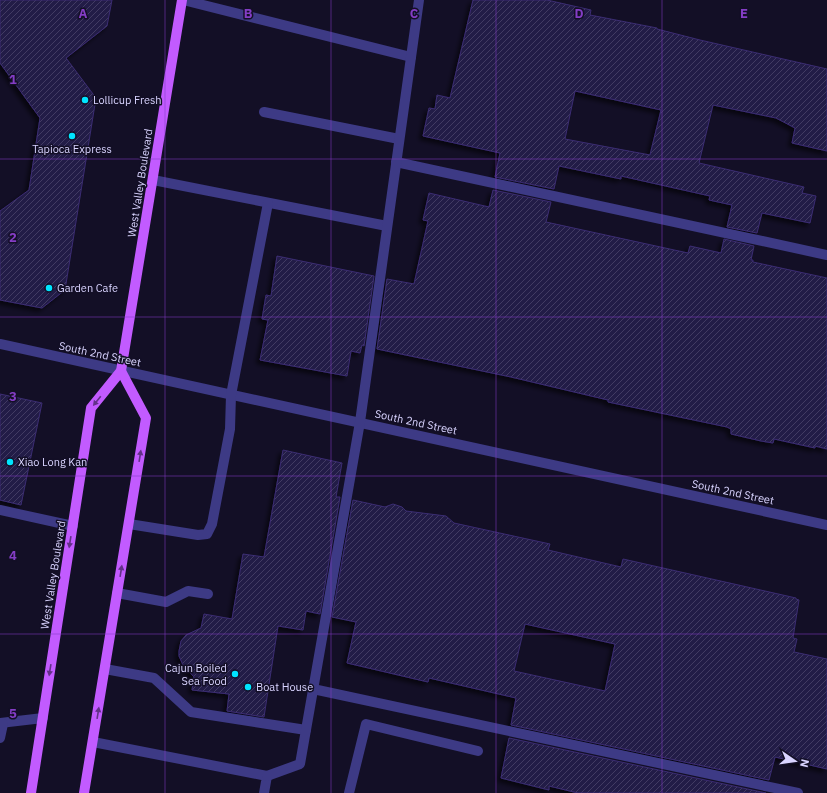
<svg xmlns="http://www.w3.org/2000/svg" width="827" height="793" viewBox="0 0 827 793" font-family="'IBM Plex Sans',sans-serif">
<style>
.building{fill:url(#building-hatch);stroke:#3b2d73;fill-rule:evenodd;filter:url(#shadow)}
.lines{fill:none;stroke-linecap:round;stroke-linejoin:round}
.minor{stroke:#3d3a85;stroke-width:10}
.major{stroke:#c25bff;stroke-width:10}
.oneway{fill:#623188}
.grid{fill:none;stroke:#843dc5;stroke-width:1;stroke-opacity:0.55}
.poi-dot{fill:#00e5ff;stroke:#130f26;stroke-width:1.5}
.labels{text-anchor:middle;stroke-width:3;stroke-linejoin:round;paint-order:stroke}
.poi-label{font-size:11px;fill:#d9d4ff;stroke:#130f26;text-anchor:start}
.street-label{font-size:11px;fill:#d9d4ff;stroke:#130f26}
.grid-label{font-size:13px;text-anchor:middle;font-weight:bold;fill:#843dc5;stroke:#130f26;stroke-width:3;stroke-linejoin:round;paint-order:stroke}
</style>
<defs>
<pattern id="building-hatch" width="6" height="6" patternUnits="userSpaceOnUse"><rect width="6" height="6" fill="#241b47"/><path d="M-1 1l2-2M0 6l6-6M5 7l2-2" fill="none" stroke="#433b63"/></pattern>
<filter id="shadow"><feDropShadow dx="-3.5" dy="3.5" stdDeviation="2" flood-color="#0009"/></filter>
</defs>
<rect width="100%" height="100%" fill="#130f26"/>
<g class="building">
<path d="M0 0H112L107 26 66 58 96 98 65 290 42 308 0 300V211L29 190 40 118 0 63Z"/>
<path d="M473 0H547L591 10 590 15 657 28V29L700 40 827 69V151L792 143 795 128 776 118 713 105 699 163 804 187 802 193 816 196 810 223 762 213 757 233 727 227 732 205 709 200 710 196 621 176V179L559 166 554 189 495 177 500 153 423 136 429 108 435 109 437 95 450 98ZM575 91 661 110 650 155 565 139Z"/>
<path d="M493 190 551 202 546 222 688 253 690 246 721 253 724 239 754 246 751 260H753V262L827 278V449L815 446V448L774 439 773 443 761 441 731 434V429L727 427 608 402V400L511 377 377 349 387 279 414 284 428 221 423 220 429 193 489 207Z"/>
<path d="M277 256 374 276 364 346 362 345 360 353 351 351 347 376 260 360 268 320 262 319 266 295 271 296Z"/>
<path d="M0 394 42 403 21 505 0 500Z"/>
<path d="M283 450 342 463 336 497H340L320 614 306 611 303 630 278 626 264 717 227 711 229 694 192 690 194 677 183 665 179 656V651L181 641 186 635 201 628 204 614 232 619 243 554 264 557Z"/>
<path d="M353 500 385 507 393 504 402 507 406 511 446 516 454 523 550 544 548 550 621 567 623 559 796 598V599L799 600 793 638 797 639 794 652 827 659V769L775 757 769 780 511 725 516 698 429 678 428 682 347 663 356 622 332 617ZM525 624 615 644 605 691 514 671Z"/>
<path d="M509 738 766 793H578L549 786V790L501 778Z"/>
</g>
<g class="lines">
<g class="minor">
<path d="M183 0 411 57"/>
<path d="M264 112 399 139"/>
<path d="M396 162 827 255"/>
<path d="M153 180 387 226"/>
<path d="M0 344 827 525"/>
<path d="M0 510 73 526"/>
<path d="M129 524 198 535 207 534 212 524 230 429 231 395 268 203"/>
<path d="M117 593 166 602 188 591 208 594"/>
<path d="M105 669 154 678 191 712 306 730"/>
<path d="M313 689 798 793"/>
<path d="M0 723 43 718"/>
<path d="M0 738 3 724"/>
<path d="M93 742 267 776 264 793"/>
<path d="M267 776 300 764 360 422 419 0"/>
<path d="M349 793 366 724 478 751"/>
</g>
<g class="major">
<path d="M31 793 91 408 121 371 182 0"/>
<path d="M84 793 146 418 121 371"/>
</g>
</g>
<defs><path id="oneway-solid" d="M-6-.8H1V-3.2L6.5 0L1 3.2V.8H-6Z"/></defs>
<g class="oneway">
<use href="#oneway-solid" transform="translate(97 401) rotate(129)"/>
<use href="#oneway-solid" transform="translate(140 456) rotate(-81)"/>
<use href="#oneway-solid" transform="translate(70 542) rotate(99)"/>
<use href="#oneway-solid" transform="translate(121 571) rotate(-81)"/>
<use href="#oneway-solid" transform="translate(50 670) rotate(99)"/>
<use href="#oneway-solid" transform="translate(98 713) rotate(-81)"/>
</g>
<path class="grid" d="M165 0V793M331 0V793M496 0V793M662 0V793M0 159H827M0 317H827M0 476H827M0 634H827"/>
<g class="poi-dot">
<circle cx="85" cy="100" r="4"/>
<circle cx="72" cy="136" r="4"/>
<circle cx="49" cy="288" r="4"/>
<circle cx="10" cy="462" r="4"/>
<circle cx="235" cy="674" r="4"/>
<circle cx="248" cy="687" r="4"/>
</g>
<g class="labels">
<g class="poi-label">
<text x="93" y="104">Lollicup Fresh</text>
<text x="72" y="153" text-anchor="middle">Tapioca Express</text>
<text x="57" y="292">Garden Cafe</text>
<text x="18" y="466">Xiao Long Kan</text>
<text x="227" y="672" text-anchor="end">Cajun Boiled<tspan x="227" dy="13">Sea Food</tspan></text>
<text x="256" y="691">Boat House</text>
</g>
<g class="street-label">
<text transform="translate(140 183) rotate(-81)" y="4">West Valley Boulevard</text>
<text transform="translate(100 354) rotate(12)" y="4">South 2nd Street</text>
<text transform="translate(416 422) rotate(12)" y="4">South 2nd Street</text>
<text transform="translate(733 492) rotate(12)" y="4">South 2nd Street</text>
<text transform="translate(53 575) rotate(-81)" y="4">West Valley Boulevard</text>
</g>
</g>
<g class="grid-label">
<text x="83" y="18">A</text>
<text x="248" y="18">B</text>
<text x="414" y="18">C</text>
<text x="579" y="18">D</text>
<text x="744" y="18">E</text>
<text x="13" y="84">1</text>
<text x="13" y="242">2</text>
<text x="13" y="401">3</text>
<text x="13" y="560">4</text>
<text x="13" y="718">5</text>
</g>
<g transform="translate(795 761) rotate(103)" stroke="#130f26" stroke-width="3" paint-order="stroke">
<path d="M0-3L7 15L0 10L-7 15Z" fill="#d9d4ff"/>
<text y="-6" font-size="11" font-weight="bold" text-anchor="middle" fill="#d9d4ff">N</text>
</g>
</svg>
